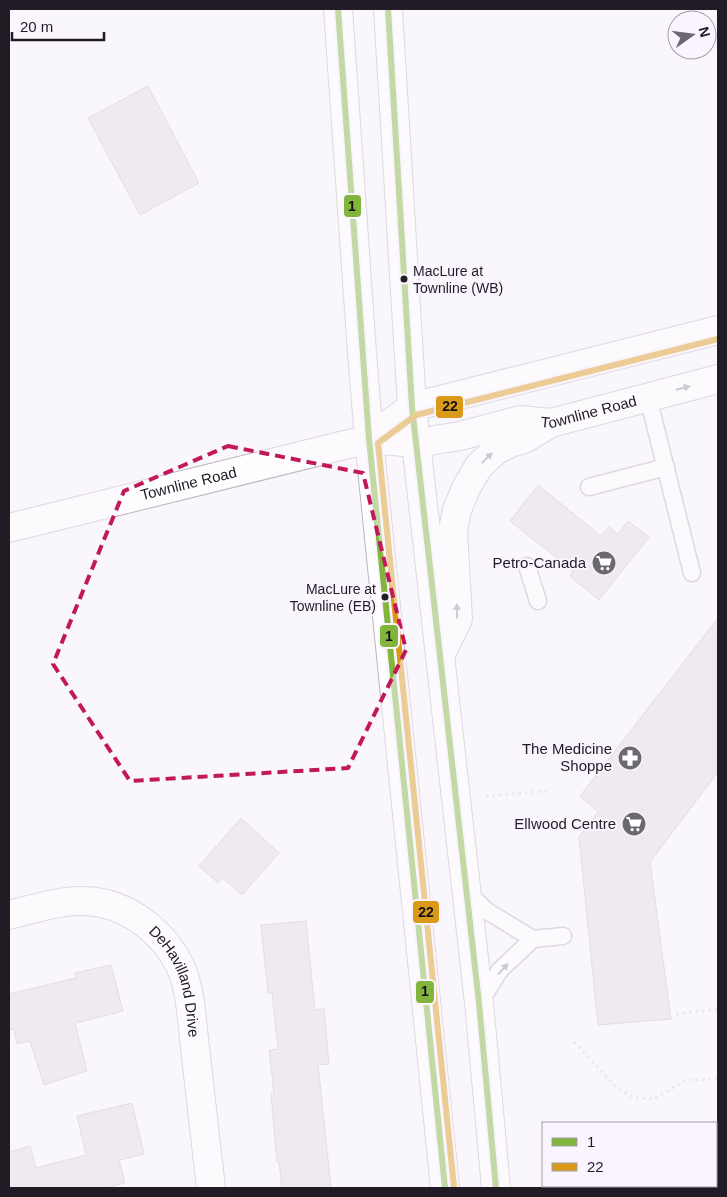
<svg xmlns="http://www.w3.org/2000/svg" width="727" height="1197" viewBox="0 0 727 1197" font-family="Arial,sans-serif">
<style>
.building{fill:#dfdbe2;stroke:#c5c1c7}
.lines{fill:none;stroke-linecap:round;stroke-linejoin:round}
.service-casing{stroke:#bab6bd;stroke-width:19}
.minor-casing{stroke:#bab6bd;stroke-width:30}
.tertiary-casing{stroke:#bab6bd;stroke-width:30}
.secondary-casing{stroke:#bab6bd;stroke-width:30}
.path{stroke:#dcdbdd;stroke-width:3;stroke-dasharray:2.5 4;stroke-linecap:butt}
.service{stroke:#fefeff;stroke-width:16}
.minor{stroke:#fefeff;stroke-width:28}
.tertiary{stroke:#fefeff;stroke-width:28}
.secondary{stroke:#fefeff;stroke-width:28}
.bus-1-casing{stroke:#faf4fe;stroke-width:10}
.bus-2-casing{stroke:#faf4fe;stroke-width:10}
.bus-1{stroke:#81b53c;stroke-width:6}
.bus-2{stroke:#db9919;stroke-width:6}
.oneway{fill:#9a989c}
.marked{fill:none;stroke:#c2185b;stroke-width:4;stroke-dasharray:10 6;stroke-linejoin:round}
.bus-dot{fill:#201b24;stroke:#faf4fe;stroke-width:2}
.labels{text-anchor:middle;stroke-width:4;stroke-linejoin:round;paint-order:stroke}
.bus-label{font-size:14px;fill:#201b24;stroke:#faf4fe;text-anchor:start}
.street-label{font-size:15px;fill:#201b24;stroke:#faf4fe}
.poi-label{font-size:15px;fill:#201b24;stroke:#faf4fe;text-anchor:end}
.line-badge{stroke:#faf4fe;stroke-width:2}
.pale-badge-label{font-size:14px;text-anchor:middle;font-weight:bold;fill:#111}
</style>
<rect width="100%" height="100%" fill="#f9f6fc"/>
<g class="building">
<path d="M148 86 199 183 140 215 88 118Z"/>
<path d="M538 485 601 536 609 526 618 534 628 521 649 537 599 600 570 576 573 571 510 521Z"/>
<path d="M718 618V772L650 862 671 1019 598 1025 579 837 598 812 580 796Z"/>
<path d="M241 818 279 853 242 895 223 878 218 883 199 866Z"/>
<path d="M306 921 315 1010 324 1009 329 1064 318 1065 331 1188H282L279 1162H277L271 1093H274L269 1050 278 1049 272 993H268L261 925Z"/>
<path d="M111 965 123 1011 75 1023 87 1071 44 1085 30 1041 17 1044 14 1029 9 1030V994L76 978 75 973Z"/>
<path d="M132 1103 144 1154 119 1160 125 1183 106 1188H9V1152L30 1146 36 1168 86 1155 77 1116Z"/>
</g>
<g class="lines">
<defs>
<g id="service">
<path d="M648 397 692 573"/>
<path d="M589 487 666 467"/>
<path d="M527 566 538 601"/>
<path d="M466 891 487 911 533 939"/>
<path d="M480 1002 500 970 533 939 563 936"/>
</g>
<g id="minor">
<path id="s1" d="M9 528 369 439"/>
<path id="s2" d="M9 915C39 908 71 896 102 903 135 910 166 936 180 966 191 988 192 1024 195 1048 200 1095 206 1141 211 1188"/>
</g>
<g id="tertiary">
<path d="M369 439 412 407 718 330"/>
<path id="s3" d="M369 439 416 443 460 436 520 420 551 423 718 379"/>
</g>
<g id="secondary">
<path d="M338 9 362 353 369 439 445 1188"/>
<path d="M388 9 412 407 479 1003 496 1188"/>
<path d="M440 656 458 619 453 530 457 510 466 488 479 466 495 451 510 443 524 439 551 423"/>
</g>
</defs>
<use href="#service" class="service-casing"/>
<use href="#minor" class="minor-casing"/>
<use href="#tertiary" class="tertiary-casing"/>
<use href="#secondary" class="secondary-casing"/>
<g class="path">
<path d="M486 796 548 791"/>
<path d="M676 1014 718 1009"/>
<path d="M574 1042 615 1086 635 1098 654 1099 686 1080 718 1079"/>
</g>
<use href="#service" class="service"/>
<use href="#minor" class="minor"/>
<use href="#tertiary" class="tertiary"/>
<use href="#secondary" class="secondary"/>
<defs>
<g id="bus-1">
<path d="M338 9 369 439 445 1188"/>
<path d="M388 9 412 407 479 1003 496 1188"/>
</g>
<path id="bus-2" d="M454 1187 378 443 416 415 718 339"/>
</defs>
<use href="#bus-1" class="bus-1-casing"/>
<use href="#bus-2" class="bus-2-casing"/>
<use href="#bus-1" class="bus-1"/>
<use href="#bus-2" class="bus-2"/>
</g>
<defs><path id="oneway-solid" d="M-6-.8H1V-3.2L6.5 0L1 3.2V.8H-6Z" transform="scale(1.25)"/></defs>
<g class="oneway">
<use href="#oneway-solid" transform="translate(683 388) rotate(-14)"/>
<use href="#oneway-solid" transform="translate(487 458) rotate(-44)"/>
<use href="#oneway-solid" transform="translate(457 611) rotate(-91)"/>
<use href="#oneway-solid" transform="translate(503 969) rotate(-48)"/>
</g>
<path d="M0 0H727V1197H0ZM228 446 363 473 406 650 348 768 130 781 53 664 124 491Z" fill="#f9f6fc" fill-opacity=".55" fill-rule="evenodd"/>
<path class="marked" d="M228 446 363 473 406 650 348 768 130 781 53 664 124 491Z"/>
<defs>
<symbol id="supermarket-disc" viewBox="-11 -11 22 22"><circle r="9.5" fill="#6c6870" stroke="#faf4fe"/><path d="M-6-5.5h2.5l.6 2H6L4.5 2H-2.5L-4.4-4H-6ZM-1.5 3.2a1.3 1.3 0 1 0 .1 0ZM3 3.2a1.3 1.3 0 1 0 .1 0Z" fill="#fff"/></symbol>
<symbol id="pharmacy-disc" viewBox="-11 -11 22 22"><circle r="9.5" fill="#6c6870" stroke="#faf4fe"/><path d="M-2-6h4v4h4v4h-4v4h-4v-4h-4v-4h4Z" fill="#fff"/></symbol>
</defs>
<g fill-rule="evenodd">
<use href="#supermarket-disc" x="590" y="549" width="28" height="28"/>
<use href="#pharmacy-disc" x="616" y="744" width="28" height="28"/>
<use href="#supermarket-disc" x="620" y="810" width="28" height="28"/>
</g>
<g class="bus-dot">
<circle cx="404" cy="279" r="4.5"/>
<circle cx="385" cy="597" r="4.5"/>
</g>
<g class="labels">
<g class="bus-label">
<text x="413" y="276">MacLure at<tspan x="413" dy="17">Townline (WB)</tspan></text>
<text x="376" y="594" text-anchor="end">MacLure at<tspan x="376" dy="17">Townline (EB)</tspan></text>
</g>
<g class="street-label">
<text dy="5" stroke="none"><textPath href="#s3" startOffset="224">Townline Road</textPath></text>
<text dy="5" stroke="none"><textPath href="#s1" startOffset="185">Townline Road</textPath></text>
<text dy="5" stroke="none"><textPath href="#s2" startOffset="211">DeHavilland Drive</textPath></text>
</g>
<g class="poi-label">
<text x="586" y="568">Petro-Canada</text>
<text x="612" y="754">The Medicine<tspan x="612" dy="17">Shoppe</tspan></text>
<text x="616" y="829">Ellwood Centre</text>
</g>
</g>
<g class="line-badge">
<rect x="343" y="194" width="19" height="24" rx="5" fill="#81b53c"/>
<rect x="435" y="395" width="29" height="24" rx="5" fill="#db9919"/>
<rect x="379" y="624" width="20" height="24" rx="5" fill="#81b53c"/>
<rect x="412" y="900" width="28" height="24" rx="5" fill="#db9919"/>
<rect x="415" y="980" width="20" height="24" rx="5" fill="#81b53c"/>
</g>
<g class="pale-badge-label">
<text x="352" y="211">1</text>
<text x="450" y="411">22</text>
<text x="389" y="641">1</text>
<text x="426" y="917">22</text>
<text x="425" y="996">1</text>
</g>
<rect width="727" height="1197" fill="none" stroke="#201b24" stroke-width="20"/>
<rect x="542" y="1122" width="175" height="65" fill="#faf4fe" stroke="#a39da7"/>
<rect x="552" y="1138" width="25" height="8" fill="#81b53c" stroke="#a39da7"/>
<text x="587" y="1147" font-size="15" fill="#201b24">1</text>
<rect x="552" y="1163" width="25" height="8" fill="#db9919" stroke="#a39da7"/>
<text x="587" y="1172" font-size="15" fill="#201b24">22</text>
<g transform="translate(692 35) rotate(76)"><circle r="24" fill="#faf4fe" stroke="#a39da7"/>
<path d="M0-4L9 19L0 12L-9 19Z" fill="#6c6870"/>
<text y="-8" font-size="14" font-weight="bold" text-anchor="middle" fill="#201b24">N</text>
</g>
<path d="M12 32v8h92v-8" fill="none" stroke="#201b24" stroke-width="2.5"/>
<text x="20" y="32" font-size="15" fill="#201b24" stroke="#faf4fe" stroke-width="4" paint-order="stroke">20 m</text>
</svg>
